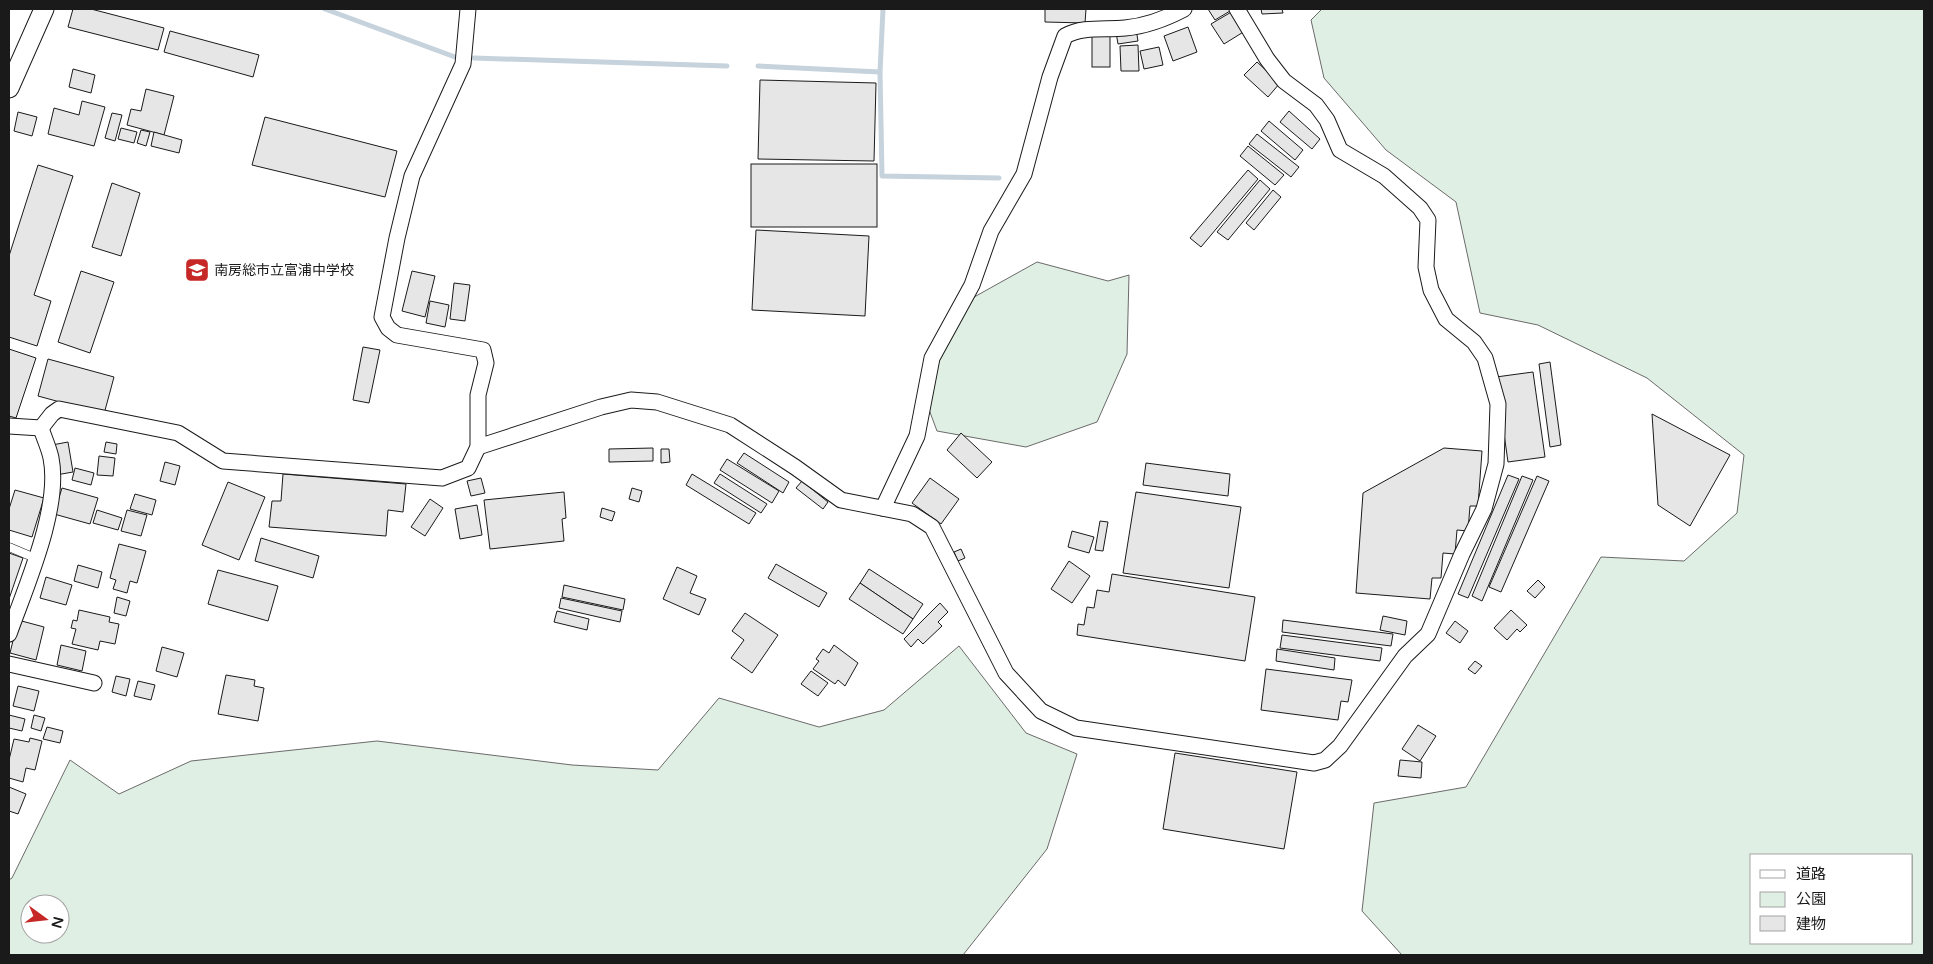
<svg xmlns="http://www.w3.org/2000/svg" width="1933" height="964" viewBox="0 0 1933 964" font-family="'Varela Round','Noto Sans JP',sans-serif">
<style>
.green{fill:#e0efe3;stroke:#6a6a6a;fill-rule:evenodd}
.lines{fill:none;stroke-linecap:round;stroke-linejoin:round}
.stream{stroke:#c6d2dc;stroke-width:5}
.building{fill:#e6e6e6;stroke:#1a1a1a}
.service-casing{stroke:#1a1a1a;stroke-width:9}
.minor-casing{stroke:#1a1a1a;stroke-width:17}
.tertiary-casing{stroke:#1a1a1a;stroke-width:21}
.service{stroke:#fff;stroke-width:8}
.minor{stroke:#fff;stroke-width:15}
.tertiary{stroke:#fff;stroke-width:19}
.labels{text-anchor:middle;stroke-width:4;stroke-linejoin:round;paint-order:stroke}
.poi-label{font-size:14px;fill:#1a1a1a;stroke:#fff;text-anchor:start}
</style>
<rect width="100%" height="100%" fill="#fff"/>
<g class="green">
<path d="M1322 9H1924V955H1402L1362 911 1374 803 1466 787 1601 557 1684 561 1737 513 1744 455 1647 378 1538 325 1480 313 1456 202 1386 150 1324 78 1311 20ZM1752 855H1912V943H1752Z"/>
<path d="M1037 262 1108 281 1129 275 1127 354 1097 422 1026 447 937 431 921 388 958 306Z"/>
<path d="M959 646 1026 733 1077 754 1047 849 963 955H9V880L12 878 70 760 119 794 191 761 377 741 572 765 658 770 719 698 819 727 884 710ZM30 904H60V934H30Z"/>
</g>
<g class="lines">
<g class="stream">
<path d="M325 9 455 57"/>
<path d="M883 9 880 72 882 176 999 178"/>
<path d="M474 58 727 66"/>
<path d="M758 66 880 72"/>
</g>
</g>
<g class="building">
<path d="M73 9H91L164 28 158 50 68 27Z"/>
<path d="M1045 9H1086L1085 23 1045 22Z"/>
<path d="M1208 9H1229L1230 11 1215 20Z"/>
<path d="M1261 9H1282L1283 13 1262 14Z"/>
<path d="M1233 11 1245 31 1224 44 1211 24Z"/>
<path d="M1188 27 1197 52 1173 61 1164 36Z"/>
<path d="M1136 29 1138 41 1118 44 1116 32Z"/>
<path d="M170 31 259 55 253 77 164 52Z"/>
<rect x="1092" y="36" width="18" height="31"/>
<path d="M1138 45 1139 71H1121L1120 46Z"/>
<path d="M1159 47 1163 65 1144 69 1140 51Z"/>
<path d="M1257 62 1280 83 1268 97 1244 75Z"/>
<path d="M73 69 95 75 91 93 69 87Z"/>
<path d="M760 80 876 83 874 161 758 159Z"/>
<path d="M146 89 174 96 164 135 127 125 131 109 141 111Z"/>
<path d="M82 101 105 107 94 146 48 134 54 108 79 115Z"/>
<path d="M1289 111 1320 139 1312 149 1280 122Z"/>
<path d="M18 112 37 117 32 136 14 131Z"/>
<path d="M112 113 122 115 115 141 105 138Z"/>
<path d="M265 117 397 151 385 197 252 165Z"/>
<path d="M1269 121 1303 150 1295 160 1261 131Z"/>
<path d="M121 128 137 132 134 143 118 139Z"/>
<path d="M141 130 150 132 146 146 137 143Z"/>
<path d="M154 132 182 140 179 153 151 146Z"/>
<path d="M1257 134 1299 167 1291 177 1249 144Z"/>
<path d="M1248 146 1284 175 1275 185 1240 156Z"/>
<rect x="751" y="164" width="126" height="63"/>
<path d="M38 165 73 176 34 295 51 301 37 346 9 337V256Z"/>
<path d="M1248 170 1258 179 1201 247 1190 238Z"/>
<path d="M1260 180 1270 189 1228 240 1217 232Z"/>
<path d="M112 183 140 193 121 256 92 247Z"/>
<path d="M1273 190 1281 197 1254 230 1246 223Z"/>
<path d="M756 230 869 236 865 316 752 310Z"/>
<path d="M81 271 114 282 90 353 58 342Z"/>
<path d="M412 271 435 276 425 317 402 311Z"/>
<path d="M454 283 470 285 465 321 450 319Z"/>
<path d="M430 301 449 305 445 327 426 323Z"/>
<path d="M363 347 380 350 369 403 353 400Z"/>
<path d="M9 349 36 358 16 418 9 416Z"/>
<path d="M48 359 114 377 104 414 38 396Z"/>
<path d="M1550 362 1561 445 1550 447 1539 364Z"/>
<path d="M1533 372 1545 457 1508 462 1496 377Z"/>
<path d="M1652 414 1730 455 1690 526 1658 505Z"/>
<path d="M961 433 992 462 977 478 947 450Z"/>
<path d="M68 442 73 472 56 475 52 445Z"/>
<path d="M106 442 117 444 116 454 104 452Z"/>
<path d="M653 448V461L609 462V449Z"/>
<path d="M1444 448 1482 451 1478 506H1470L1468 531 1457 530 1455 554 1443 553 1441 578H1432L1430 599 1356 593 1363 493Z"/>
<path d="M661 449H669L670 462 661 463Z"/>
<path d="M744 453 789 482 783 493 737 463Z"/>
<path d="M99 456 115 458 113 476 97 475Z"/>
<path d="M727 459 779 491 772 503 720 470Z"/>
<path d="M165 462 180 466 175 485 160 481Z"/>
<path d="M1146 463 1230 474 1228 496 1143 485Z"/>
<path d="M75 468 94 473 91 485 72 480Z"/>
<path d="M283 474 406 484 403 512 388 510 386 536 269 527 272 501H281Z"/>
<path d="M692 474 756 513 749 524 686 485Z"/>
<path d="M720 474 767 504 761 513 714 483Z"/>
<path d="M1508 475 1519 479 1468 598 1458 594Z"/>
<path d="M1522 476 1533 480 1482 601 1472 596Z"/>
<path d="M1537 476 1549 481 1501 592 1489 587Z"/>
<path d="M481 478 485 493 471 496 467 481Z"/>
<path d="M930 478 959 499 941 524 912 503Z"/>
<path d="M802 481 828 502 823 509 796 488Z"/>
<path d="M228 482 265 497 239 560 202 545Z"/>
<path d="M62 488 98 498 90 524 54 514Z"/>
<path d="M632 488 642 491 639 502 629 499Z"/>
<path d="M15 490 44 498 32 537 9 530V509Z"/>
<path d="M564 492 566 518 562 519 564 541 490 549 484 500Z"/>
<path d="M1136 492 1241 507 1229 588 1123 573Z"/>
<path d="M135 494 156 500 152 515 130 509Z"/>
<path d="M430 499 443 508 425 536 411 527Z"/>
<path d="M477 505 482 535 460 539 455 509Z"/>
<path d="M602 508 615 512 612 521 600 517Z"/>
<path d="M97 510 122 518 118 530 93 523Z"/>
<path d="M127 510 147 515 141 536 121 531Z"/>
<path d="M1100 521 1108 522 1103 551 1095 550Z"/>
<path d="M1072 531 1094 537 1089 553 1068 547Z"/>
<path d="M261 538 319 556 313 578 255 561Z"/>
<path d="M119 544 146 551 137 583 130 581 127 593 113 589 116 580 110 578Z"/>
<path d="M961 549 965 558 958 561 954 552Z"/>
<path d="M9 553 23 558 9 599Z"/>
<path d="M1069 561 1090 576 1072 603 1051 589Z"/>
<path d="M776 564 827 593 819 607 768 578Z"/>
<path d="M78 565 102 572 98 588 74 581Z"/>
<path d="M677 567 697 576 690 593 706 599 699 615 663 599Z"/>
<path d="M869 569 923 604 913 619 860 583Z"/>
<path d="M218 570 278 586 268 621 208 604Z"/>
<path d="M1112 574 1255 597 1245 661 1077 635 1078 624 1084 625 1087 607 1094 608 1097 590 1109 592Z"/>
<path d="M46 577 72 585 66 605 40 598Z"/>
<path d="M1538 580 1545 587 1535 598 1527 591Z"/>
<path d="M860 583 913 619 903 634 849 599Z"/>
<path d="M564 585 625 599 623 610 562 597Z"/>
<path d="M117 597 130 601 126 616 114 613Z"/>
<path d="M561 598 622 611 620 622 559 608Z"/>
<path d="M940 603 948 612 938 622 942 626 923 644 918 639 911 647 904 639Z"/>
<path d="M79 610 110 617 109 622 119 624 115 644 100 641 98 650 72 644 76 629 71 628 73 620 77 621Z"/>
<path d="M1511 610 1527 625 1520 632 1517 629 1507 640 1494 628Z"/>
<path d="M557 611 589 619 587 630 554 622Z"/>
<path d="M745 613 778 635 752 673 731 658 744 640 732 631Z"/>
<path d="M1383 616 1407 621 1405 635 1380 630Z"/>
<path d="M18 620 44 627 36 660 10 653Z"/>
<path d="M1283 620 1393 634 1391 646 1282 632Z"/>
<path d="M1455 621 1468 631 1460 643 1446 633Z"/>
<path d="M1282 635 1382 648 1380 661 1280 648Z"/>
<path d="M61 645 86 651 82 671 57 665Z"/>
<path d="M834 645 858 663 845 686 838 680 835 684 813 669 819 661 816 659 823 649 829 653Z"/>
<path d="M162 647 184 653 177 677 156 671Z"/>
<path d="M1277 649 1335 658 1334 670 1276 661Z"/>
<path d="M1475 661 1482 666 1475 674 1468 669Z"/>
<path d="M1266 669 1352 680 1348 702 1341 701 1338 720 1261 710Z"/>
<path d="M811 671 828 683 818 696 801 684Z"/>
<path d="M226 675 255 680 254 686 264 688 258 721 218 714Z"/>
<path d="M116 676 130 679 126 696 112 692Z"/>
<path d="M138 681 155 685 151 700 134 696Z"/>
<path d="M18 686 39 691 34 711 13 706Z"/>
<path d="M9 715 25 719 22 731 9 728Z"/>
<path d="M34 715 45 718 41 731 31 728Z"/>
<path d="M1418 725 1436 736 1420 761 1402 749Z"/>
<path d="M47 727 63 731 60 743 43 739Z"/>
<path d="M30 738 42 741 35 770 26 768 23 782 9 778V760L14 739 29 742Z"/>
<path d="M1175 753 1297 772 1284 849 1163 829Z"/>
<path d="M1400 760 1422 762 1421 778 1398 776Z"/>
<path d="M9 787 26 794 18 814 9 811Z"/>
</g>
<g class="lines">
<defs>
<path id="service" d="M9 547 35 558"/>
<g id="minor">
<path d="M9 426 41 428 52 414 59 409 178 433 223 461 442 478 468 468 478 447V395L486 363 483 350 397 335 388 328 382 317 397 238 412 176 463 64 468 9"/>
<path d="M478 447 601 407 631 400 657 402 730 425 795 467 841 500 912 514 932 527 1006 673 1041 711 1076 728 1314 763 1325 760 1340 746 1405 656 1428 634 1462 554 1484 509 1496 464 1498 404 1485 358 1474 342 1446 319 1431 290 1426 267 1428 220 1420 208 1384 176 1340 150 1327 120 1316 105 1284 81 1267 59 1237 9"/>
<path d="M883 508 917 436 932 358 972 285 991 231 1024 174 1050 77 1065 36C1083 26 1105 30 1125 28 1147 26 1165 19 1184 9"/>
<path d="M9 634C26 586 61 508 51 458 49 448 44 438 41 428"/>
<path d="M9 664 94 683"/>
</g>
<path id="tertiary" d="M9 88 44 9"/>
</defs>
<use href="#service" class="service-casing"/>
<use href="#minor" class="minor-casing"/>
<use href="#tertiary" class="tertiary-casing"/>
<use href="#service" class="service"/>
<use href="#minor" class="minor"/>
<use href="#tertiary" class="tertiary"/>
</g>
<defs>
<symbol id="school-square" viewBox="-11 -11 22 22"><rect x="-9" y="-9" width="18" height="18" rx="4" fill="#c62828" stroke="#fff"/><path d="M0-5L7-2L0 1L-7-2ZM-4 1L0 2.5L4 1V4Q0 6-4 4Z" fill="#fff"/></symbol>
</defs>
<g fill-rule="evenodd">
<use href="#school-square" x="183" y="256" width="28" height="28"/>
</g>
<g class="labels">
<g class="poi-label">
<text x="214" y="275">南房総市立富浦中学校</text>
</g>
</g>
<rect width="1933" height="964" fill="none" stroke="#1a1a1a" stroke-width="20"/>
<rect x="1750" y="854" width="162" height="90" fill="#ffffff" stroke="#a3a3a3"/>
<rect x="1760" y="870" width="25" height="8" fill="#ffffff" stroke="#a3a3a3"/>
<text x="1796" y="879" font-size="15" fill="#1a1a1a">道路</text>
<rect x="1760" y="892" width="25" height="15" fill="#e0efe3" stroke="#a3a3a3"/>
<text x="1796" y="904" font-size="15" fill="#1a1a1a">公園</text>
<rect x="1760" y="916" width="25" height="15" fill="#e6e6e6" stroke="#a3a3a3"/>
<text x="1796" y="929" font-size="15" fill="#1a1a1a">建物</text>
<g transform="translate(45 919) rotate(105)"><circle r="24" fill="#ffffff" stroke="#a3a3a3"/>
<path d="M0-4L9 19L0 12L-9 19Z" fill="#c62828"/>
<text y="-8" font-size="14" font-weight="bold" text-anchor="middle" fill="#1a1a1a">N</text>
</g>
</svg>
